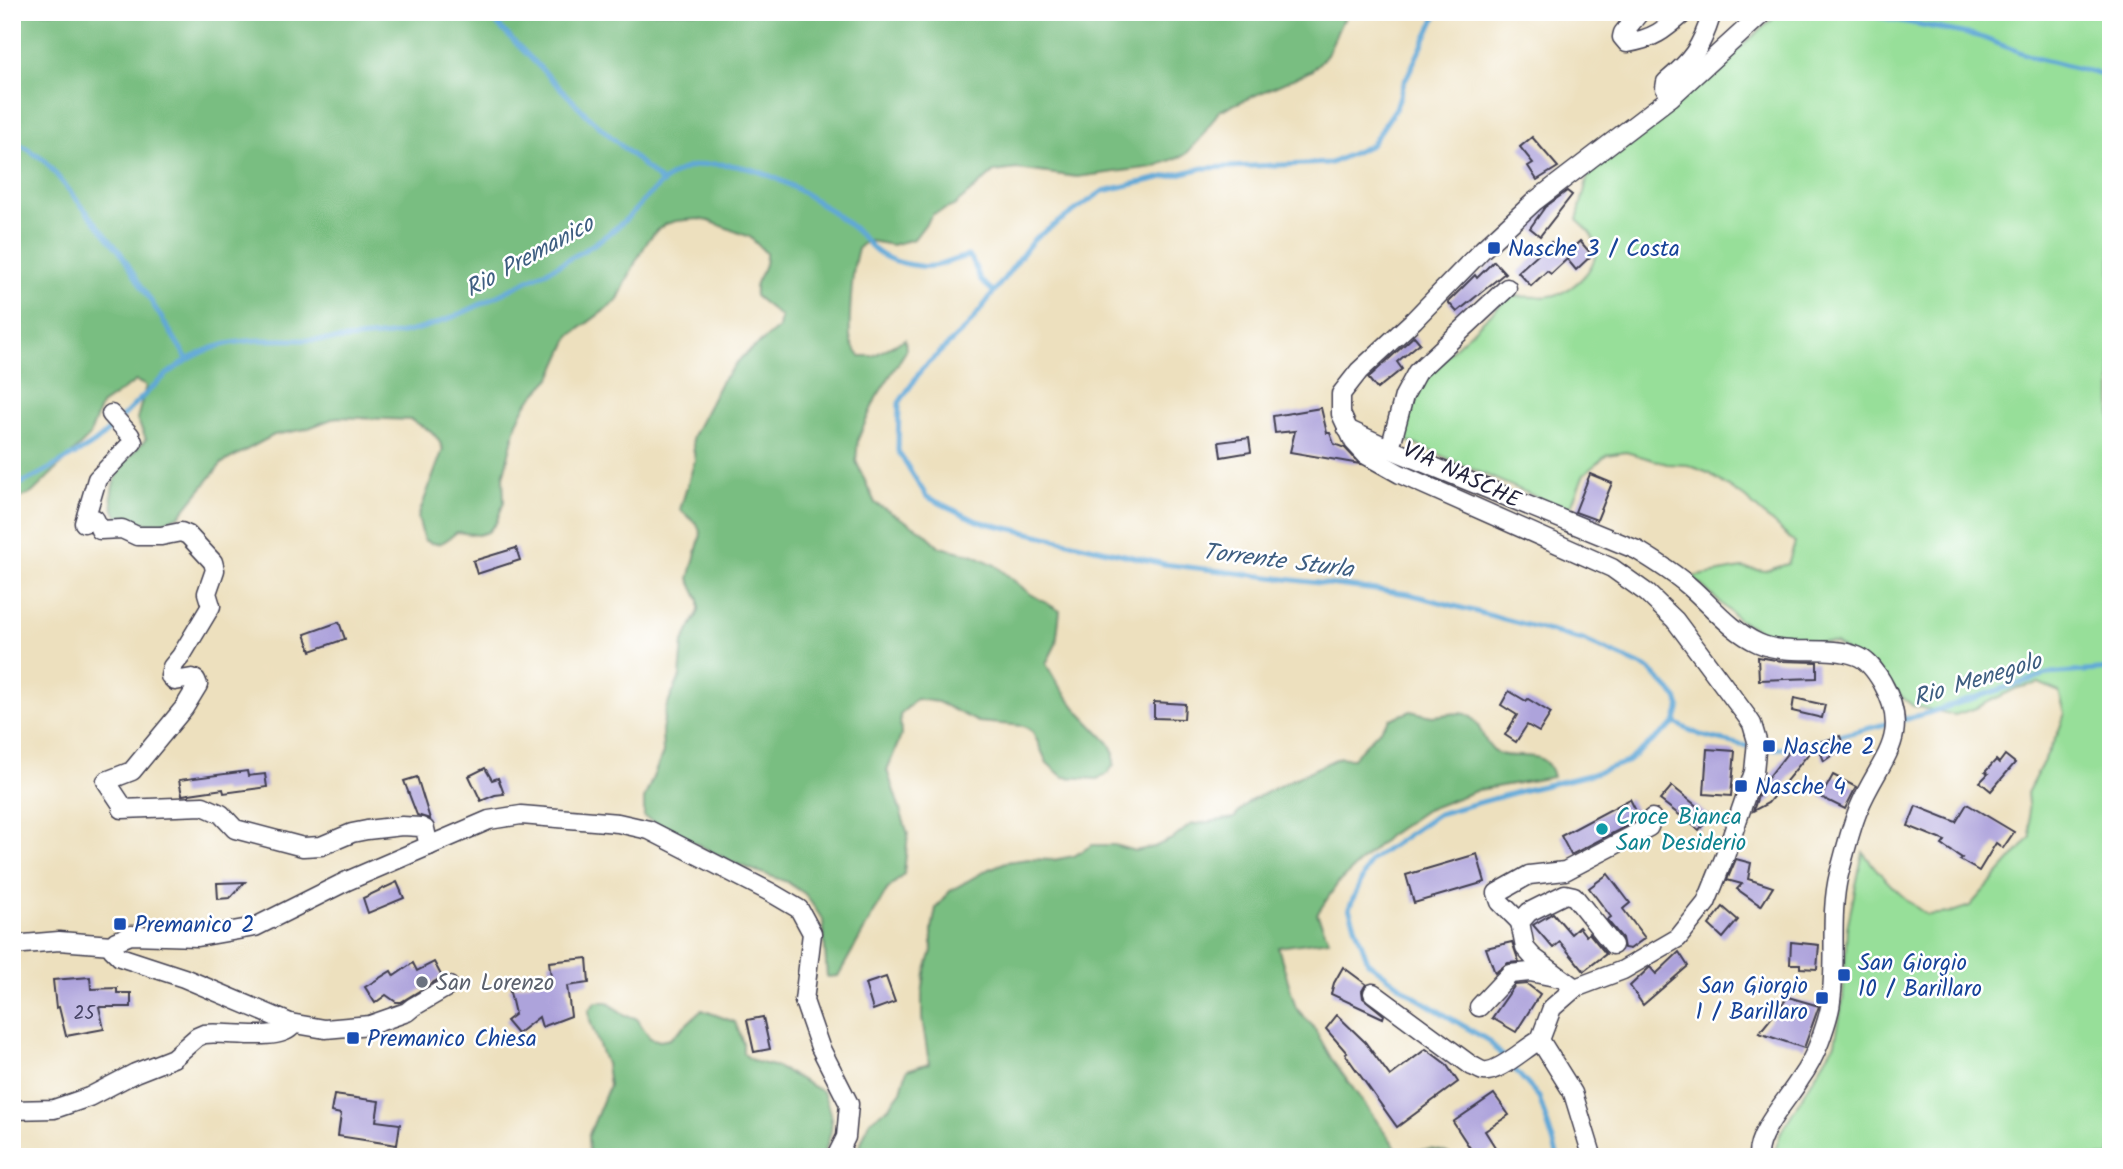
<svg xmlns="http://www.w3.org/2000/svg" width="2123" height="1169" viewBox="0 0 2123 1169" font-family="Kalam,sans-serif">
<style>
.green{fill:#97df99;stroke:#5c806a;stroke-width:2}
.forest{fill:#79be81;stroke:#4e705e;stroke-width:2}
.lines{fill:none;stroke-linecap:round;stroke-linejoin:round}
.stream{stroke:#60a8d7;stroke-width:5}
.building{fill:#ada3db}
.minor-casing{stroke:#403e4f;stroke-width:21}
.minor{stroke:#fff;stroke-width:18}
.transit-dot{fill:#1a4fb4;stroke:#fff;stroke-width:2.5}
.culture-dot{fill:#0f9aa8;stroke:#fff;stroke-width:2.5}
.worship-dot{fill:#6b7280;stroke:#fff;stroke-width:2.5}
.labels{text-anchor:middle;stroke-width:5;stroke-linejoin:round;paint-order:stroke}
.number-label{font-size:19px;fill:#454263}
.transit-label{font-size:23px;fill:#164399;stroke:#fff;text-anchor:start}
.street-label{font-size:23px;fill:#22223b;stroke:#fff}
.culture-label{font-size:23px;fill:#0d838f;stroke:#fff;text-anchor:start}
.worship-label{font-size:23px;fill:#5b616d;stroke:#fff;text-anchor:start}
.water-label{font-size:24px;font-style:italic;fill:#3e5e81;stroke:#fff}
</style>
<rect width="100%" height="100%" fill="#fff"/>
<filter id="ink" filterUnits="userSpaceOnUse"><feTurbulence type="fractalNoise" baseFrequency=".0143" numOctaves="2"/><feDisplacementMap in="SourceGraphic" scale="14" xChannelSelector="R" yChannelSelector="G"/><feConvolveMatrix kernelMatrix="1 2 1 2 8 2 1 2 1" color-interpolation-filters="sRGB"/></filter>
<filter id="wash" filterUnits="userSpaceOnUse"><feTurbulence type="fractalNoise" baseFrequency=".00686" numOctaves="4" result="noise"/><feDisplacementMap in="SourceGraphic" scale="28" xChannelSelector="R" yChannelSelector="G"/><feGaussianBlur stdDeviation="1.57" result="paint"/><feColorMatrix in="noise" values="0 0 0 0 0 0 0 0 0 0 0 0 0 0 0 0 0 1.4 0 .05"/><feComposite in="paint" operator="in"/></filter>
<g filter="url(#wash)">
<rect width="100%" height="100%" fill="#ede0be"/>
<path class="green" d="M1777 12H2111V1157H1773L1781 1132 1835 1043 1843 999 1847 928 1863 852C1881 877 1902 898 1927 915L1949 913 1970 906 2031 837 2027 793 2058 733 2065 713 2059 692 2039 683 2017 688 1976 708 1955 715 1913 706 1836 643 1775 638 1739 620 1692 577 1742 568 1765 571 1788 564 1795 543 1745 498 1708 473 1688 465 1667 464 1626 452 1607 455 1584 474 1569 511 1398 437 1400 426 1422 378 1510 296C1524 296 1542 299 1555 295 1577 289 1606 261 1592 236 1589 230 1582 225 1577 220L1589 172 1691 90 1774 18Z"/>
<g class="forest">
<path d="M12 12H1352L1341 23 1327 55 1311 71 1219 111 1200 139 1185 155 1153 167 1077 177 1017 169 994 172 954 206 933 214 914 239 892 245 870 241C866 243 862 243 860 246 852 254 849 323 850 336 851 345 855 350 860 356H873L905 339 906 351 876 398 858 439 856 461 875 503 924 532 940 547 974 555 995 565 1029 593 1060 611 1056 644 1046 664 1057 683 1078 711 1109 743 1114 753V765L1107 774 1097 779 1063 777 1047 763 1033 732 1024 726 978 722 938 702 916 699 900 715 901 736 887 770 908 834 904 874 887 890 838 976 827 977 823 920 805 894 787 882 734 863 644 817V799L663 753 662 730 666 708 680 677 683 642 699 611V600L689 579 701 534 697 524 680 510 695 460 692 438 721 382 742 357 779 328 781 317 755 296C753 274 767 275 766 253L750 237 709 221 698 219 676 221 666 224 657 230 649 239 636 261 617 301 570 336 551 378 527 403 517 422 503 477 504 502 496 523 488 532 478 535 457 532C445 542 439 548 424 540L418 517 443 449 438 439 431 431 411 420 337 417 306 429 274 435 222 463 180 515 160 524 138 523 117 516C100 486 126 460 146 439L137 419 146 386 136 381 101 405 89 437 32 493 12 501Z"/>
<path d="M1411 711C1418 713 1426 715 1433 716 1443 716 1457 711 1466 714 1482 721 1482 745 1497 753 1518 762 1546 745 1553 777L1478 790 1426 810 1388 836 1338 883 1317 914 1329 940 1278 947 1296 1008 1313 1026 1331 1058 1400 1153C1421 1150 1436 1145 1454 1157H855L870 1121 888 1108 901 1091 907 1070 929 1063 922 1018V995L925 973 932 951V929L936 908 950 891 987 870 1006 862 1029 859 1053 860 1074 856 1092 845H1114L1135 851 1154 847 1174 838 1190 825 1234 818 1248 802 1287 782 1340 757 1352 759 1390 719Z"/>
<path d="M596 1002H607L625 1015 636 1018 650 1038 660 1041 670 1039 702 1010 735 1022 743 1043V1053C758 1066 758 1061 773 1066 790 1072 807 1084 823 1092 834 1120 835 1129 822 1157H589L588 1137 609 1086 606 1064 590 1021 589 1010Z"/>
</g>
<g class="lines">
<g class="stream">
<path d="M485 12 590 118 663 183"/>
<path d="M1438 12 1404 83 1396 108 1371 145 1331 163 1204 168 1103 191 1034 239 969 325 922 369 899 403 898 451 927 497 977 521 1164 564 1409 594 1583 640 1649 669 1677 698 1680 707 1675 723 1627 762 1589 775 1521 791 1438 814 1370 861 1349 908 1368 962 1415 997 1489 1041 1539 1097 1558 1157"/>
<path d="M1843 12 1886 18 1978 36 2035 58 2111 77"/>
<path d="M12 139 44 160 120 252 188 360"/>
<path d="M12 487C33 479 51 468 70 457 79 452 90 447 98 440 135 408 167 362 216 347 249 336 295 341 330 340 350 339 370 337 390 335 442 329 497 295 545 272 572 258 599 243 623 222 644 203 664 172 694 166 752 155 809 193 852 227 862 235 869 246 879 253 889 261 909 265 920 266 937 269 952 259 968 256L972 260 981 281 993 291"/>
<path d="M1675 723 1700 735 1741 745 1769 749 1792 748 1928 713 2047 674 2111 669"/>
</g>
</g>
<g id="blocks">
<g class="building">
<path d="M1532 137 1558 167 1537 180 1528 166 1533 163 1520 147Z"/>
<path d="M1567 191 1572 195 1540 236 1530 228 1545 207Z"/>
<path d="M1580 241 1592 255 1576 270 1567 259 1551 274 1547 271 1531 286 1518 272 1551 242 1564 256Z"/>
<path d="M1494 261 1505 273 1457 312 1448 302 1475 275 1477 278Z"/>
<path d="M1414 336 1420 343 1397 362 1402 369 1377 389 1368 378Z"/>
<path d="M1321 408 1327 433H1330L1334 444 1345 448 1360 464 1290 452 1295 431 1275 433 1273 416Z"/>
<path d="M1249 438 1251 452 1221 457 1219 442Z"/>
<path d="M1590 474 1612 483 1597 520 1575 512Z"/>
<path d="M516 548 520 560 477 574 473 561Z"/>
<path d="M339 622 345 639 311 651 305 634Z"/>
<path d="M1758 657 1782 661 1817 662V678L1759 680Z"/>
<path d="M1509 691 1526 701 1528 699 1551 713 1539 732 1527 725 1516 742 1505 735 1517 715 1501 705Z"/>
<path d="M1794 698 1825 705 1822 718 1792 711Z"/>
<path d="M1154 702 1185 704 1184 719 1154 718Z"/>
<path d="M1840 736 1844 747 1824 761 1817 743Z"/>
<path d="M1796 742 1810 752 1768 803 1753 811 1761 787Z"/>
<path d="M1707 749 1735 751 1731 796 1704 794Z"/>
<path d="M2005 755 2015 763 1991 791 1980 782 1988 774 1985 772 1996 760 1999 763Z"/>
<path d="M485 768 492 780 498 778 504 794 495 795 481 801 469 776Z"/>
<path d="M247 771 248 776 265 774 267 787 224 793 223 789 182 795 179 780Z"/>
<path d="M1833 775 1856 787 1845 809 1821 797Z"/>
<path d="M417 777 430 819 417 815 404 781Z"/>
<path d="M1672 786 1710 817 1699 830 1660 800Z"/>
<path d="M1630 799 1640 819 1571 855 1561 836Z"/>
<path d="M1967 804 2014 832 2003 848 1996 843 1979 871 1960 860 1962 858 1942 845 1945 841 1908 826 1916 806 1956 822Z"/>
<path d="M1477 854 1485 882 1414 903 1406 875Z"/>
<path d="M1736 859 1751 863 1748 879 1773 887 1761 906 1737 889 1742 884 1727 880Z"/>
<path d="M1608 874 1630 903 1623 909 1645 938 1630 949 1624 948 1622 938 1607 920 1611 917 1589 888Z"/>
<path d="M245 882 230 898 218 899 217 883Z"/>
<path d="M397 882 404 898 368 913 363 898Z"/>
<path d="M1723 907 1738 920 1723 938 1709 925Z"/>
<path d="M1553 913 1571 934 1579 927 1586 936 1589 933 1606 954 1584 971 1560 942 1553 948 1533 925Z"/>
<path d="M1512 942 1519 962 1508 963 1495 973 1486 948Z"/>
<path d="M1791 942 1819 945 1817 969 1800 968V964H1790Z"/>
<path d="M1679 952 1688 966 1643 1005 1630 986 1650 967 1656 974Z"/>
<path d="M587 958 589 983 567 986 571 1016 542 1027 539 1017 517 1034 506 1021 515 1014 509 988 551 978 549 962Z"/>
<path d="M434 962 442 977 401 1002H396L386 995 375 1003 365 987 391 971 394 976 413 963 417 971Z"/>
<path d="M1343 967 1366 984 1362 991 1363 998 1384 1015 1383 1018 1331 994 1334 983Z"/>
<path d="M90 977 91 989 117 988V993H131V1007H99L104 1029 66 1036 59 1007 56 1008 53 980Z"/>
<path d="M886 977 895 1002 873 1010 865 984Z"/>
<path d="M1527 984 1540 994 1516 1032 1492 1018 1515 985Z"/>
<path d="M1788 997 1819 1006 1804 1048 1759 1033Z"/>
<path d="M1337 1015 1365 1042 1390 1076 1426 1049 1446 1064 1458 1082 1397 1127 1345 1054 1347 1053 1326 1029Z"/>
<path d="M763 1017 770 1049 754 1052 747 1020Z"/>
<path d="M1494 1094 1509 1115 1485 1131 1495 1147 1481 1157H1476L1453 1122Z"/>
<path d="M334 1095 379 1101 376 1121 400 1124 397 1145 338 1136 341 1114 331 1112Z"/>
</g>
</g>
</g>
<g filter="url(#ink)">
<use href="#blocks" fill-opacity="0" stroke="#403e4f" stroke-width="2"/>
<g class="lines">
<defs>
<g id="minor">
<path d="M1640 12 1623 33 1622 37 1627 43C1654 39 1664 30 1685 12"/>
<path d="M1671 97 1665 88 1666 82C1692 60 1701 48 1711 16L1709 12"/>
<path d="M111 414 130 435 133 442 97 479 84 523 95 519 100 530 122 529 137 536H161L181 532 188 535 213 562 215 570 207 593 211 606 181 656 172 667 170 676 175 681 192 678 196 680 198 685 184 708 132 771 106 781 122 805V809L203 806 221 814 235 829 303 847 321 846 352 833 367 830 402 826 421 827 425 829 429 846"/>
<path d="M1347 429 1390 449 1637 550C1655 561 1673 572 1689 586 1711 605 1731 631 1758 643 1790 657 1826 644 1857 656 1868 660 1876 672 1882 682 1914 738 1879 759 1859 808 1850 829 1845 853 1839 874 1829 915 1837 959 1831 1001 1830 1014 1824 1029 1820 1041 1815 1054 1808 1068 1800 1079 1788 1099 1756 1133 1758 1157"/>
<path d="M1390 449 1404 396 1417 372 1507 288"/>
<path d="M1520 922 1500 902 1497 893 1529 875 1565 871 1649 827 1652 818"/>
<path d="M12 945 59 941 112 945"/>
<path d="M449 986 413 1007 407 1012 370 1025 325 1029 290 1023 184 978 120 957 112 949V945L116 941 131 935 198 937 255 927 347 881 489 820 521 815 618 823 649 830 770 892 799 909 812 933 804 1001 820 1047 849 1104 846 1137 836 1157"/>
<path d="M1575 988 1533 957 1525 948 1520 922 1529 912 1565 894 1574 896 1613 945"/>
<path d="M1373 993 1472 1066C1476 1067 1479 1070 1483 1071 1498 1074 1526 1047 1540 1040"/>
<path d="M1479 1007 1510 974 1530 972 1555 977"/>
<path d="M12 1110 54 1109 89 1097 135 1073 173 1058 197 1037 204 1034C225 1031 277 1042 291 1027L290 1023"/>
<path d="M1589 1157 1591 1152 1573 1093 1540 1040 1552 1008 1575 988 1623 970 1678 938 1706 903 1725 856 1754 772 1757 741 1752 724 1748 718 1675 620 1647 593 1612 568 1400 474 1366 455 1354 442 1341 414V394L1359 371 1414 320 1483 249 1535 201 1671 97 1764 12"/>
</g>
</defs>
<use href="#minor" class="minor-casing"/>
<use href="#minor" class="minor"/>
</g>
</g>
<g class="transit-dot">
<rect x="1487" y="241" width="14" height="14" rx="3.5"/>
<rect x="1762" y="739" width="14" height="14" rx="3.5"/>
<rect x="1734" y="779" width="14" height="14" rx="3.5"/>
<rect x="113" y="917" width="14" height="14" rx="3.5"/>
<rect x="1837" y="968" width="14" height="14" rx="3.5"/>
<rect x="1815" y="991" width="14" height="14" rx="3.5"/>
<rect x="346" y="1031" width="14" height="14" rx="3.5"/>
</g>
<circle class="culture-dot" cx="1602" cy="829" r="7"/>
<circle class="worship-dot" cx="422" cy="982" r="7"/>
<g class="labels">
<g class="number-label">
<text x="84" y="1019">25</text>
</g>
<g class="transit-label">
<text x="1508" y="256">Nasche 3 / Costa</text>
<text x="1783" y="754">Nasche 2</text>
<text x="1755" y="794">Nasche 4</text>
<text x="134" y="932">Premanico 2</text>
<text x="1858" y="970">San Giorgio<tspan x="1858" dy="26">10 / Barillaro</tspan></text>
<text x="1808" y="993" text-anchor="end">San Giorgio<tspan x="1808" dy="26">1 / Barillaro</tspan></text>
<text x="367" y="1046">Premanico Chiesa</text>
</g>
<g class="street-label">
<text transform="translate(1462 474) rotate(25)" y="8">VIA NASCHE</text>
</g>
<g class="culture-label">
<text x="1616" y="824">Croce Bianca<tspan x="1616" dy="26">San Desiderio</tspan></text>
</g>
<g class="worship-label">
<text x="436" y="990">San Lorenzo</text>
</g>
<g class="water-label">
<text transform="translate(529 256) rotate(-29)" y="8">Rio Premanico</text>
<text transform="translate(1278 560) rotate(7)" y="8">Torrente Sturla</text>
<text transform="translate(1977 679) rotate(-17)" y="8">Rio Menegolo</text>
</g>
</g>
<rect width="2123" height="1169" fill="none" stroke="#fff" stroke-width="42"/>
</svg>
